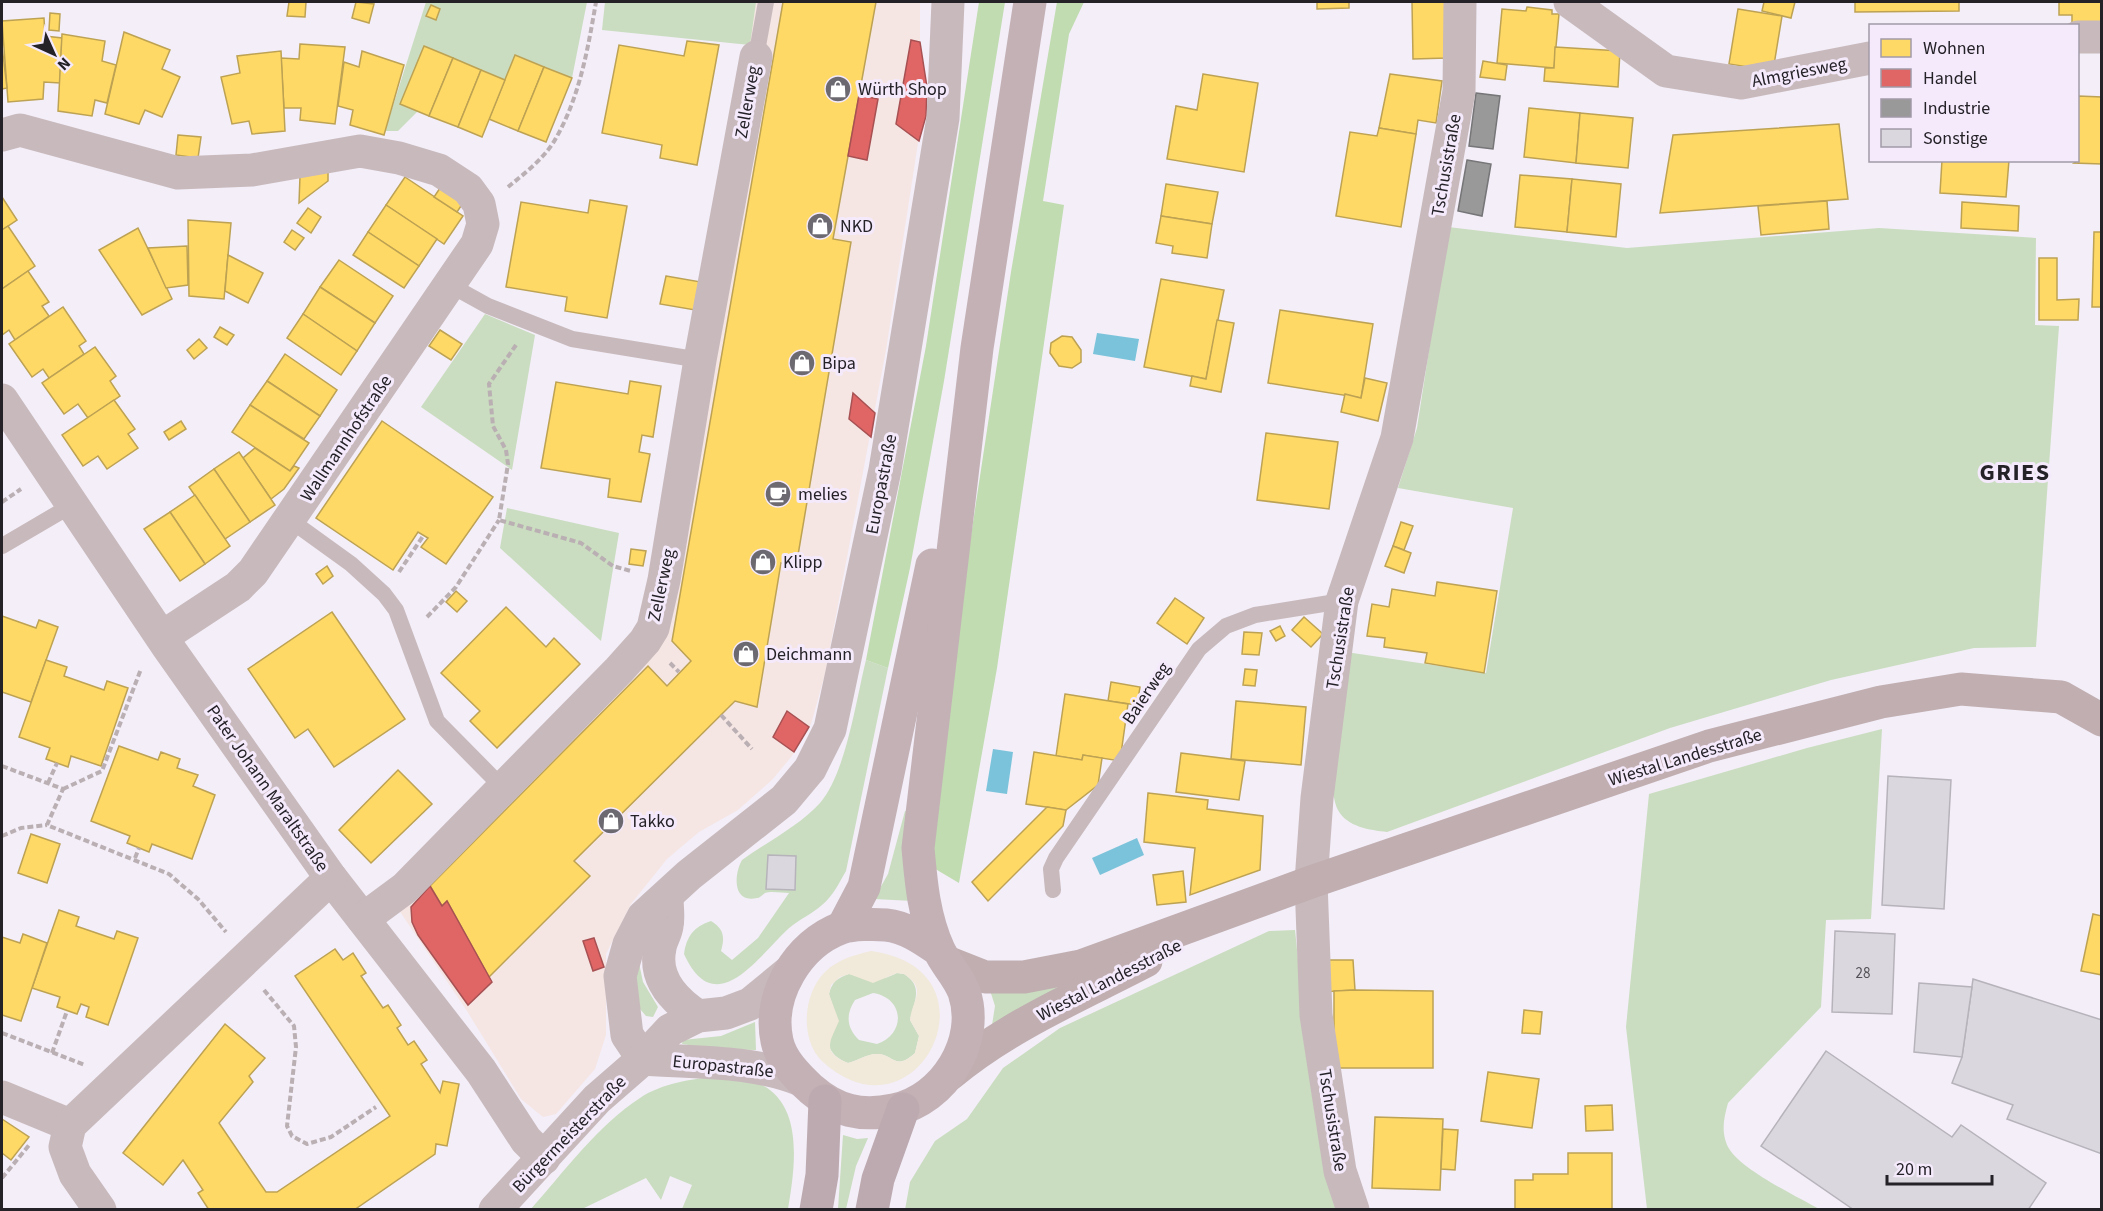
<svg xmlns="http://www.w3.org/2000/svg" width="2103" height="1211" viewBox="0 0 2103 1211" font-family="'Source Sans 3',sans-serif">
<style>
.commercial{fill:#f5e6e4}
.green{fill:#caddc0;fill-rule:evenodd}
.forest{fill:#c0dcb0}
.sand{fill:#f1e9d9;fill-rule:evenodd}
.water{fill:#7bc3da}
.homes{fill:#ffd966;stroke:#bda253;stroke-width:1.5}
.shops{fill:#e06666;stroke:#a85153;stroke-width:1.5}
.industry{fill:#999;stroke:#767577;stroke-width:1.5}
.building{fill:#dbd7de;stroke:#b7b3bb;stroke-width:1.5}
.lines{fill:none;stroke-linecap:round;stroke-linejoin:round}
.path{stroke:#baafb3;stroke-width:4;stroke-dasharray:6 3;stroke-linecap:butt}
.lane{stroke:#c8b9bc;stroke-width:16}
.street{stroke:#c8b9bc;stroke-width:33}
.secondary{stroke:#c0aeb1;stroke-width:33}
.primary{stroke:#c3b1b6;stroke-width:33}
.highway{stroke:#bdaab0;stroke-width:33}
.labels{text-anchor:middle;stroke-width:6;stroke-linejoin:round;paint-order:stroke}
.number-label{font-size:15px;fill:#535056}
.street-label{font-size:18px;fill:#242127;stroke:#f4eafc}
.poi-label{font-size:18px;fill:#242127;stroke:#f4eafc;text-anchor:start}
.district-label{font-size:24px;font-weight:bold;letter-spacing:1.5px;fill:#242127;stroke:#f4eafc}
</style>
<rect width="100%" height="100%" fill="#f3eef8"/>
<path class="commercial" d="M756 2H920V42L926 116 918 143 886 350 825 674 811 724 792 756 772 780 738 810 699 832 667 859 631 904 606 954V1035L595 1069 556 1114 543 1117 521 1099 467 1011 384 888 633 636 647 606Z"/>
<g class="green">
<path d="M426 2H587L572 78 516 55 505 80 424 46 418 111 398 131H385Z"/>
<path d="M605 2H756L750 45 602 30Z"/>
<path d="M1448 227 1627 248 1879 228 2036 238 2035 325 2059 326 2036 647 1974 648 1831 680 1670 728 1387 832C1370 830 1347 827 1338 810 1323 781 1342 687 1346 652L1486 673 1513 508 1398 488 1417 428Z"/>
<path d="M485 314 535 335 512 470 421 407Z"/>
<path d="M507 508 619 533 601 641 500 548Z"/>
<path d="M866 660 888 668 846 871C839 883 833 896 822 905 812 914 798 920 788 929 757 958 715 1022 684 954 686 937 694 926 711 921 724 929 725 937 721 951L732 960 758 938 789 893C783 893 771 891 765 893 762 895 760 898 757 898 732 904 734 874 742 860 767 842 799 826 820 803 846 773 856 700 866 660Z"/>
<path d="M1882 729 1871 919 1826 920 1821 1007 1728 1103C1724 1118 1721 1130 1727 1145 1737 1168 1796 1196 1819 1209H1647L1626 1027 1649 794 1807 748Z"/>
<path d="M905 811H909L913 901 874 899 888 874Z"/>
<path d="M1295 930 1306 1037 1343 1209 905 1210 910 1182 935 1141 967 1119 1003 1068 1060 1028 1269 931Z"/>
<path d="M634 962 639 963 643 982 658 1007 653 1017 646 1016 640 1009Z"/>
<path d="M897 973 904 974C924 987 914 1000 910 1020L919 1036 915 1053C894 1072 894 1053 876 1054 867 1054 857 1061 848 1063 838 1059 831 1054 828 1043 840 1021 835 1014 829 994 832 982 837 978 849 974 870 979 875 984 897 973ZM873 993C905 998 906 1034 877 1044L859 1040C847 1028 845 1015 855 1000Z"/>
<path d="M1076 979 992 1025 995 1006 989 987Z"/>
<path d="M755 1022 756 1050 716 1049 682 1044 683 1040 721 1036Z"/>
<path d="M719 1076C730 1078 742 1078 752 1081 806 1098 795 1167 788 1209H682L692 1185 670 1176 661 1200 646 1178 582 1209 530 1210C564 1172 597 1126 640 1098 662 1083 693 1079 719 1076Z"/>
<path d="M843 1135 857 1139 868 1138 856 1166 846 1209H838Z"/>
</g>
<g class="forest">
<path d="M979 2H1005L944 381 910 568 888 668 866 660 926 346Z"/>
<path d="M1057 2H1084L1069 34 1043 201 1064 205 997 668 959 883 932 867 952 661 1011 272Z"/>
</g>
<path class="sand" d="M871 951C1005 969 918 1148 823 1062 799 1040 803 992 826 971 839 959 854 955 871 951ZM897 973 904 974C928 990 912 999 910 1020L919 1036 915 1053C894 1072 894 1053 876 1054 867 1054 857 1061 848 1063 821 1052 830 1042 839 1021L829 994 831 985 840 977 849 974 873 983Z"/>
<g class="water">
<path d="M1097 333 1139 339 1135 361 1093 354Z"/>
<path d="M993 749 1013 752 1007 794 986 791Z"/>
<path d="M1137 838 1144 855 1100 875 1092 858Z"/>
</g>
<g class="homes">
<path d="M289 2H306L305 17 287 16Z"/>
<path d="M356 2 374 4 369 23 352 18Z"/>
<path d="M783 2H876L833 239 851 242 796 567 781 563 757 707 735 701 574 861 590 876 489 977 447 901 442 906 430 886 648 666 667 686 691 661 672 641Z"/>
<path d="M1317 2H1349V8L1317 9Z"/>
<path d="M1412 2H1446L1447 58 1413 59Z"/>
<path d="M1764 2H1795L1791 18 1762 11Z"/>
<path d="M1855 2H1959V11L1855 12Z"/>
<path d="M2059 2H2102V24L2072 25V15H2059Z"/>
<path d="M431 5 440 9 436 20 426 16Z"/>
<path d="M1527 7 1552 10V14H1559L1554 68 1497 63 1502 9 1526 11Z"/>
<path d="M1738 9 1782 16 1773 71 1729 64Z"/>
<path d="M50 13 60 14 59 31 49 30Z"/>
<path d="M44 18 45 36 62 38 60 83 44 82 43 99 8 102 2 21Z"/>
<path d="M124 32 170 50 162 69 180 77 162 117 145 110 139 124 105 114Z"/>
<path d="M62 34 105 41 102 61 116 65 107 103 95 100 92 116 58 111Z"/>
<path d="M687 41 719 45 697 165 660 158 662 145 602 133 619 45 684 56Z"/>
<path d="M300 44 345 47 335 124 300 120 301 108H284L281 58 299 59Z"/>
<path d="M2 46 7 88 2 89Z"/>
<path d="M424 46 453 58 429 116 400 104Z"/>
<path d="M1555 47 1620 51 1618 87 1544 81 1545 68H1554Z"/>
<path d="M281 51 285 131 252 134 249 121 232 124 221 77 240 73 237 56Z"/>
<path d="M362 51 404 65 384 135 350 125 353 110 338 106 344 62 359 67Z"/>
<path d="M515 55 544 67 518 131 489 119Z"/>
<path d="M453 58 481 70 458 127 429 116Z"/>
<path d="M1483 61 1507 65 1505 80 1480 77Z"/>
<path d="M544 67 572 78 546 142 518 131Z"/>
<path d="M481 70 505 80 482 137 458 127Z"/>
<path d="M1203 74 1258 83 1244 172 1167 159 1176 106 1197 110Z"/>
<path d="M1390 74 1442 81 1436 123 1418 120 1416 134 1379 128Z"/>
<path d="M2078 96 2102 97V164L2074 163 2078 160Z"/>
<path d="M1529 108 1580 113 1576 163 1524 157Z"/>
<path d="M1580 113 1633 118 1628 168 1576 163Z"/>
<path d="M1839 124 1848 199 1660 213 1673 135Z"/>
<path d="M1379 128 1416 134 1401 227 1336 216 1350 132 1377 136Z"/>
<path d="M178 135 201 137 198 158 176 155Z"/>
<path d="M1942 160H2009L2006 197 1940 193Z"/>
<path d="M328 169V181L299 203 300 176Z"/>
<path d="M1520 175 1572 179 1567 232 1515 227Z"/>
<path d="M405 177 463 216 444 244 386 205Z"/>
<path d="M1572 179 1621 184 1616 237 1567 232Z"/>
<path d="M1166 184 1218 192 1212 224 1161 216Z"/>
<path d="M440 188 463 203 457 212 434 197Z"/>
<path d="M2 197 17 220 2 230Z"/>
<path d="M590 200 627 206 607 318 565 311 567 297 506 287 521 202 588 213Z"/>
<path d="M1827 201 1829 229 1761 235 1758 206Z"/>
<path d="M1962 202 2019 206 2018 231 1961 228Z"/>
<path d="M386 205 437 239 419 266 368 232Z"/>
<path d="M308 208 321 217 311 233 297 223Z"/>
<path d="M1161 216 1212 224 1207 258 1172 253 1173 246 1156 243Z"/>
<path d="M188 220 231 223 224 299 189 296Z"/>
<path d="M8 226 35 266 2 289V230Z"/>
<path d="M138 228 172 299 142 315 99 250Z"/>
<path d="M292 230 304 238 295 250 284 242Z"/>
<path d="M368 232 419 266 404 288 353 255Z"/>
<path d="M2094 232H2102V307H2092Z"/>
<path d="M187 246 188 285 166 288 148 248Z"/>
<path d="M228 255 263 273 248 303 225 291Z"/>
<path d="M2039 258H2057V300L2079 299 2078 320H2039Z"/>
<path d="M339 260 393 296 375 323 320 287Z"/>
<path d="M28 271 49 302 42 306 49 316 15 340 9 330 2 335V289Z"/>
<path d="M666 276 701 282 695 310 660 304Z"/>
<path d="M1161 279 1224 290 1206 379 1144 367Z"/>
<path d="M320 287 375 323 357 351 303 314Z"/>
<path d="M63 307 86 341 79 346 84 354 49 378 43 369 32 377 9 344Z"/>
<path d="M1280 310 1373 324 1361 398 1268 383Z"/>
<path d="M303 314 357 351 341 375 287 338Z"/>
<path d="M1217 320 1234 323 1221 392 1190 386 1192 376 1206 379Z"/>
<path d="M220 327 234 335 227 345 214 337Z"/>
<path d="M440 330 462 344 451 360 429 346Z"/>
<path d="M1062 336 1072 337 1081 350V362L1072 368 1059 366 1050 353 1051 343Z"/>
<path d="M199 339 207 348 194 359 187 350Z"/>
<path d="M95 347 116 376 110 381 120 396 88 418 78 404 64 414 42 383Z"/>
<path d="M285 354 337 390 320 416 267 381Z"/>
<path d="M1365 378 1387 383 1378 421 1341 412 1345 394 1361 398Z"/>
<path d="M267 381 320 416 304 439 250 405Z"/>
<path d="M630 381 661 386 653 437 642 435 639 452 650 454 641 502 608 497 610 479 541 468 556 382 628 394Z"/>
<path d="M114 400 135 429 128 434 138 448 107 469 98 456 83 466 62 435Z"/>
<path d="M250 405 309 443 290 471 232 432Z"/>
<path d="M181 421 186 429 169 440 164 432Z"/>
<path d="M382 421 493 497 446 564 421 547 428 538 418 532 393 570 316 518Z"/>
<path d="M1266 433 1338 442 1329 509 1257 500Z"/>
<path d="M255 448 290 471 294 466 299 468 284 489 271 499 243 458Z"/>
<path d="M239 452 275 505 250 522 214 469Z"/>
<path d="M214 469 250 522 225 539 189 487Z"/>
<path d="M195 495 230 546 205 564 170 512Z"/>
<path d="M170 512 205 564 180 581 144 529Z"/>
<path d="M1401 522 1413 526 1404 550 1393 546Z"/>
<path d="M1393 546 1411 553 1404 573 1385 566Z"/>
<path d="M631 549 646 551 643 566 629 564Z"/>
<path d="M327 566 333 576 323 584 316 574Z"/>
<path d="M1437 582 1497 591 1484 673 1425 663 1427 653 1384 647 1385 638 1367 636 1372 604 1389 607 1392 589 1435 596Z"/>
<path d="M456 591 467 601 457 612 446 602Z"/>
<path d="M1175 598 1204 618 1187 644 1157 623Z"/>
<path d="M506 607 546 647 554 638 580 664 497 748 470 721 480 711 441 673Z"/>
<path d="M332 612 405 719 334 767 308 729 295 738 248 669Z"/>
<path d="M2 616 36 628 39 620 58 627 31 702 2 692Z"/>
<path d="M1304 617 1323 634 1311 647 1292 630Z"/>
<path d="M1280 626 1285 636 1276 641 1270 631Z"/>
<path d="M1244 632 1262 633 1259 655 1242 654Z"/>
<path d="M46 660 67 667 64 676 104 690 107 681 128 688 101 766 71 756 68 767 46 759 50 748 19 737Z"/>
<path d="M1245 669 1257 670 1255 686 1243 685Z"/>
<path d="M1111 682 1140 687 1137 705 1108 701Z"/>
<path d="M1065 694 1128 704 1120 761 1083 755 1082 760 1056 756Z"/>
<path d="M1236 701 1306 707 1301 765 1231 759Z"/>
<path d="M119 746 158 760 161 752 180 759 177 768 198 775 193 786 215 795 192 859 152 844 149 852 127 843 130 836 91 821Z"/>
<path d="M1034 752 1082 760 1083 755 1102 758 1098 785 1066 810 1026 804Z"/>
<path d="M1181 753 1245 761 1239 800 1176 792Z"/>
<path d="M398 770 432 804 371 863 339 830Z"/>
<path d="M1148 793 1208 800 1207 809 1263 816 1260 870 1190 895 1195 848 1144 842Z"/>
<path d="M1047 807 1066 810 1063 826 988 901 972 882Z"/>
<path d="M31 834 60 844 47 883 18 873Z"/>
<path d="M1183 871 1186 902 1157 905 1153 875Z"/>
<path d="M59 910 79 917 76 926 114 939 117 931 138 938 108 1025 86 1017 89 1007 81 1004 77 1014 57 1007 60 997 32 988Z"/>
<path d="M2093 914 2102 916V975L2081 971Z"/>
<path d="M23 934 47 943 21 1021 2 1015V937L20 943Z"/>
<path d="M335 949 343 960 353 953 366 973 361 976 383 1008 388 1005 401 1025 397 1028 408 1045 414 1041 427 1060 421 1064 440 1093 443 1081 459 1084 447 1146 436 1144 435 1154 354 1210H209L198 1193 203 1190 183 1160 163 1185 123 1153 225 1024 265 1058 249 1076 253 1082 219 1123 266 1192H277L390 1116 295 976Z"/>
<path d="M1319 960H1353L1355 990 1321 992Z"/>
<path d="M1355 990 1433 991V1068H1334V991Z"/>
<path d="M1524 1010 1542 1012 1540 1034 1522 1033Z"/>
<path d="M1488 1072 1539 1079 1532 1128 1481 1121Z"/>
<path d="M1612 1105 1613 1130 1586 1131 1585 1106Z"/>
<path d="M1375 1117 1443 1119 1440 1190 1372 1188Z"/>
<path d="M2 1119 29 1137 11 1160 2 1153Z"/>
<path d="M1443 1129 1458 1130 1455 1170 1441 1169Z"/>
<path d="M1568 1153H1612V1210H1515V1180H1533V1174H1568Z"/>
</g>
<g class="shops">
<path d="M911 40 920 42 927 87 926 116 919 141 896 124Z"/>
<path d="M859 95 878 99 867 160 848 156Z"/>
<path d="M853 393 875 413 871 437 849 419Z"/>
<path d="M787 711 809 727 794 752 773 737Z"/>
<path d="M430 886 442 906 447 901 492 982 468 1005 418 935 412 922 411 907Z"/>
<path d="M594 938 604 967 593 971 583 941Z"/>
</g>
<g class="industry">
<path d="M1476 93 1500 96 1493 149 1469 146Z"/>
<path d="M1467 160 1491 164 1482 216 1458 211Z"/>
</g>
<g class="building">
<path d="M1888 776 1951 780 1944 909 1882 905Z"/>
<path d="M768 855 796 856 795 890 766 889Z"/>
<path d="M1835 931 1895 934 1892 1014 1832 1012Z"/>
<path d="M1973 979 2102 1020V1154L2007 1119 2013 1105 1952 1083 1962 1057Z"/>
<path d="M1919 983 1972 987 1962 1057 1914 1052Z"/>
<path d="M1826 1051 1952 1137 1961 1125 2046 1183 2028 1210H1854L1761 1146Z"/>
</g>
<g class="lines">
<g class="path">
<path d="M508 187C525 173 545 158 556 138 580 96 588 48 596 2"/>
<path d="M516 345 489 384 493 426 506 450 508 464 499 520 581 543 613 566 631 571"/>
<path d="M2 502 21 489"/>
<path d="M399 572 423 536"/>
<path d="M427 617 456 587 499 520"/>
<path d="M670 663 679 672"/>
<path d="M721 715 752 749"/>
<path d="M2 766 63 789 47 825 169 874 198 899 226 932"/>
<path d="M48 783 57 763"/>
<path d="M63 789 102 771 141 669"/>
<path d="M2 836 21 828 47 825"/>
<path d="M135 858 139 848"/>
<path d="M264 990 294 1026 296 1047 287 1126 292 1136 307 1144 331 1137 376 1107"/>
<path d="M2 1033 85 1065"/>
<path d="M52 1053 67 1011"/>
<path d="M2 1178 30 1144"/>
</g>
<g class="lane">
<path d="M756 57 766 2"/>
<path d="M450 285 488 306 572 339 700 360"/>
<path d="M290 520 351 564 384 594 396 610 437 721 503 788"/>
<path d="M2 546 72 505"/>
<path d="M1053 890 1051 869 1056 858 1199 649 1226 626 1255 615 1342 601"/>
</g>
<g class="street">
<path d="M1570 2 1666 71 1741 83 1870 58"/>
<path d="M2078 37H2102"/>
<path d="M2 135 20 130 178 173 252 170 360 151 399 158 439 170 468 189 479 204 483 224 477 244 253 572 238 587 162 637"/>
<path d="M2 400 168 647 331 878 481 1071 526 1140 544 1158"/>
<path d="M667 898C667 907 669 917 667 926 666 934 661 940 660 948 653 979 675 1001 698 1016"/>
<path d="M363 919 405 888 619 670 645 641 653 628 664 580 700 360 756 57"/>
<path d="M643 1059 627 1035 620 976 629 944 643 917 689 875 784 800 810 769 830 729 885 470 943 118 948 2"/>
<path d="M643 1059C695 1063 751 1060 801 1080"/>
<path d="M2 1097 70 1125"/>
<path d="M100 1210 75 1174 65 1147 70 1125 331 878"/>
<path d="M495 1210 597 1099 643 1059 670 1030 698 1016 726 1013 750 1004 789 972"/>
<path d="M1353 1210 1340 1171 1316 1015 1311 882 1317 798 1342 601 1397 438 1414 342 1459 91 1460 2"/>
</g>
<g class="secondary">
<path d="M947 962 985 977H1024L1081 966 1311 882 1709 746 1881 702 1961 689 2061 697 2102 720"/>
<path d="M949 1075C1007 1026 1079 996 1146 961"/>
</g>
<g class="primary">
<path d="M843 927 864 887 932 565"/>
<path d="M939 950C923 939 906 927 886 925 875 924 852 924 841 928 798 944 767 995 777 1041 781 1060 797 1076 811 1089 836 1111 861 1117 894 1110 944 1100 981 1041 964 992 958 976 946 965 939 950 924 918 921 882 918 848L977 348 1030 2"/>
</g>
<g class="highway">
<path d="M816 1210 822 1175 825 1101"/>
<path d="M872 1210 878 1179 903 1109"/>
</g>
</g>
<defs>
<symbol id="shop-disc" viewBox="-11 -11 22 22"><circle r="9.5" fill="#6c6970" stroke="#f4eafc"/><path d="M-5-2.5h2.3a2.7 3.5 0 0 1 5.4 0H5L5.5 6h-11ZM-1.5-2.5h3a1.5 2.3 0 0 0-3 0Z" fill="#fff"/></symbol>
<symbol id="cafe-disc" viewBox="-11 -11 22 22"><circle r="9.5" fill="#6c6970" stroke="#f4eafc"/><path d="M-5.5-4.5H6V0H3Q3 3.5 0 3.5H-2.5Q-5.5 3.5-5.5 0ZM3-3.2v2h1.7v-2ZM-6 4.5H4V6H-6Z" fill="#fff"/></symbol>
</defs>
<g fill-rule="evenodd">
<use href="#shop-disc" x="823" y="74" width="30" height="30"/>
<use href="#shop-disc" x="805" y="211" width="30" height="30"/>
<use href="#shop-disc" x="787" y="348" width="30" height="30"/>
<use href="#cafe-disc" x="763" y="479" width="30" height="30"/>
<use href="#shop-disc" x="748" y="547" width="30" height="30"/>
<use href="#shop-disc" x="731" y="639" width="30" height="30"/>
<use href="#shop-disc" x="596" y="806" width="30" height="30"/>
</g>
<g class="labels">
<g class="number-label">
<text x="1863" y="978">28</text>
</g>
<g class="street-label">
<text transform="translate(1799 72) rotate(-11)" y="6">Almgriesweg</text>
<text transform="translate(747 102) rotate(-80)" y="6">Zellerweg</text>
<text transform="translate(1446 165) rotate(-80)" y="6">Tschusistraße</text>
<text transform="translate(346 438) rotate(-56)" y="6">Wallmannhofstraße</text>
<text transform="translate(881 484) rotate(-79)" y="6">Europastraße</text>
<text transform="translate(661 585) rotate(-78)" y="6">Zellerweg</text>
<text transform="translate(1340 638) rotate(-81)" y="6">Tschusistraße</text>
<text transform="translate(1146 693) rotate(-56)" y="6">Baierweg</text>
<text transform="translate(1685 757) rotate(-17)" y="6">Wiestal Landesstraße</text>
<text transform="translate(268 788) rotate(55)" y="6">Pater Johann Maraltstraße</text>
<text transform="translate(1109 980) rotate(-27)" y="6">Wiestal Landesstraße</text>
<text transform="translate(723 1066) rotate(6)" y="6">Europastraße</text>
<text transform="translate(1333 1120) rotate(81)" y="6">Tschusistraße</text>
<text transform="translate(569 1134) rotate(-46)" y="6">Bürgermeisterstraße</text>
</g>
<g class="poi-label">
<text x="858" y="95">Würth Shop</text>
<text x="840" y="232">NKD</text>
<text x="822" y="369">Bipa</text>
<text x="798" y="500">melies</text>
<text x="783" y="568">Klipp</text>
<text x="766" y="660">Deichmann</text>
<text x="630" y="827">Takko</text>
</g>
<g class="district-label">
<text x="2015" y="480">GRIES</text>
</g>
</g>
<rect width="2103" height="1211" fill="none" stroke="#242127" stroke-width="6"/>
<rect x="1869" y="24" width="210" height="138" fill="#f4eafc" stroke="#a19aa7" stroke-width="1.5"/>
<rect x="1881" y="39" width="30" height="18" fill="#ffd966" stroke="#a19aa7" stroke-width="1.5"/>
<text x="1923" y="54" font-size="18" fill="#242127">Wohnen</text>
<rect x="1881" y="69" width="30" height="18" fill="#e06666" stroke="#a19aa7" stroke-width="1.5"/>
<text x="1923" y="84" font-size="18" fill="#242127">Handel</text>
<rect x="1881" y="99" width="30" height="18" fill="#999999" stroke="#a19aa7" stroke-width="1.5"/>
<text x="1923" y="114" font-size="18" fill="#242127">Industrie</text>
<rect x="1881" y="129" width="30" height="18" fill="#dbd7de" stroke="#a19aa7" stroke-width="1.5"/>
<text x="1923" y="144" font-size="18" fill="#242127">Sonstige</text>
<g transform="translate(54 54) rotate(135)" stroke="#f4eafc" stroke-width="4.5" paint-order="stroke">
<path d="M0-4.5L10 22L0 15L-10 22Z" fill="#242127"/>
<text y="-9" font-size="16" font-weight="bold" text-anchor="middle" fill="#242127">N</text>
</g>
<path d="M1887 1175v9h105v-9" fill="none" stroke="#242127" stroke-width="3"/>
<text x="1896" y="1175" font-size="18" fill="#242127" stroke="#f4eafc" stroke-width="4.5" paint-order="stroke">20 m</text>
</svg>
